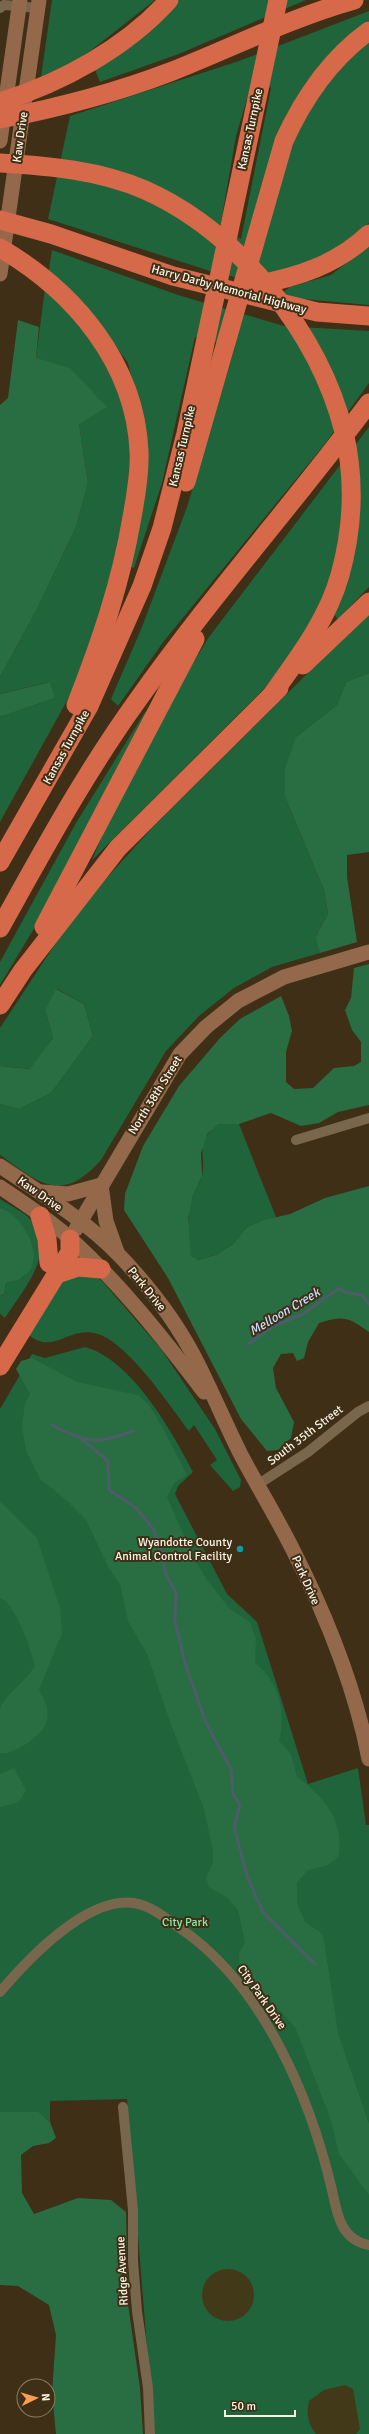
<svg xmlns="http://www.w3.org/2000/svg" width="369" height="2434" viewBox="0 0 369 2434" font-family="Signika,sans-serif">
<style>
.green{fill:#1f643a;fill-rule:evenodd}
.forest{fill:#296e43}
.sand{fill:#423919}
.lines{fill:none;stroke-linecap:round;stroke-linejoin:round}
.stream{stroke:#4e5b68;stroke-width:3}
.street{stroke:#78674c;stroke-width:10}
.secondary{stroke:#94684b;stroke-width:15}
.highway{stroke:#d66949;stroke-width:19}
.culture-dot{fill:#0f9aa8;stroke:#3e2f16;stroke-width:1.5}
.labels{text-anchor:middle;stroke-width:4;stroke-linejoin:round;paint-order:stroke}
.street-label{font-size:12px;fill:#fcf2e3;stroke:#3e2f16}
.poi-label{font-size:12px;fill:#fcf2e3;stroke:#3e2f16;text-anchor:end}
.park-label{font-size:12px;fill:#8ae9a8;stroke:#3e2f16}
.water-label{font-size:13px;font-style:italic;fill:#c4ddfc;stroke:#3e2f16}
</style>
<rect width="100%" height="100%" fill="#3e2f16"/>
<g class="green">
<path d="M52 0H155L80 59 41 77Z"/>
<path d="M179 0H306L176 55 100 82 93 65 169 10Z"/>
<path d="M369 11V21L306 82 285 117 271 158 283 167 302 123 325 79 369 41V223L314 265 251 281 210 271 48 219 70 116 239 61ZM271 87V88L241 239 220 228 236 136 247 99Z"/>
<path d="M369 245V305L292 298 281 294 290 287 331 275Z"/>
<path d="M52 250 178 295 284 326 369 331V383L366 387 328 440 164 641 118 706 111 699 142 627 187 507 235 347 195 337 162 483 134 568 129 566 139 406 128 363 90 311 48 276Z"/>
<path d="M45 288 79 321 112 372 126 403 130 449 127 503 111 581 85 668 0 822V717L55 698 49 682 0 694V677L37 609 76 527 88 483 79 424 36 358Z"/>
<path d="M369 427V587L338 619 334 615 338 561 308 630 291 657 262 691 92 860 111 815 169 702 209 637Z"/>
<path d="M369 612V673L346 682 337 705 296 737 285 797 324 890 328 914 315 938 320 953 272 967 234 988 199 1016 166 1051 101 1160C62 1204 40 1184 0 1155V1104L19 1109 51 1093 93 1036 84 1004 57 989 45 1010 53 1038 31 1069 0 1066V1028L65 929 103 882 152 828Z"/>
<path d="M145 712 148 713 53 897 0 985V962L76 823Z"/>
<path d="M219 1124H239L276 1217 246 1228 233 1244 218 1254 199 1260 191 1256C187 1236 186 1215 193 1195 195 1188 200 1182 202 1176 207 1151 192 1144 219 1124Z"/>
<path d="M0 1199C9 1205 23 1211 31 1220 59 1251 22 1291 5 1318L0 1314V1295L4 1294 6 1283 18 1280 2 1209 0 1208Z"/>
<path d="M93 1274 102 1281 161 1349 215 1429 241 1480 240 1487 233 1491 210 1465 217 1460 194 1425 189 1431C169 1405 126 1339 94 1333 68 1327 52 1356 28 1334L62 1278Z"/>
<path d="M85 1347C132 1360 172 1431 193 1472L178 1486 175 1494 227 1594 257 1622 308 1784 358 1768 366 1825H369V2434H154L127 2099 50 2101V2122L39 2112H0V1409L32 1354 45 1358Z"/>
</g>
<g class="forest">
<path d="M18 320 39 327 36 358 70 368 107 407 79 424 88 483 76 527 37 609 0 677V405L8 398Z"/>
<path d="M369 673V852L347 855V877L357 942 320 953 315 938 328 914 324 890 285 797V769L296 737 337 705 346 682Z"/>
<path d="M50 682 55 698 0 717V694Z"/>
<path d="M369 964V1105L338 1112 319 1123 301 1126 271 1113 239 1124H219L207 1134 201 1153 202 1176 193 1195 188 1218 191 1256 199 1260 218 1254 233 1244 246 1228 264 1220 290 1214 325 1198 369 1186V1332C348 1317 344 1315 319 1323L308 1342 304 1358 297 1361 293 1353 281 1354 273 1368 276 1388 294 1422 291 1438 278 1450 267 1451 241 1419 168 1278 124 1210 125 1194 143 1146 179 1086 220 1038 240 1019 281 996 289 1016 292 1031 286 1052V1082L294 1089 313 1088 334 1068 354 1066 361 1062V1042L352 1030 345 1010 351 998 354 968Z"/>
<path d="M56 989 84 1004 93 1036 51 1093 19 1109 0 1104V1066L30 1069 53 1038 45 1010Z"/>
<path d="M0 1208C17 1213 33 1237 34 1255 34 1259 32 1265 31 1270L18 1280 6 1283 4 1294 0 1295Z"/>
<path d="M32 1358 77 1382 138 1395 149 1405 163 1428 187 1475 174 1483 167 1497 193 1556 207 1580 229 1608 250 1622 256 1640 255 1663C280 1683 286 1711 279 1741L291 1754 297 1777C324 1795 346 1824 338 1858L326 1866 308 1870 297 1883V1903L305 1922 323 1934 338 2033 369 2124V2195L339 2154 331 2120 295 2027 240 1967 239 1954 245 1942 238 1910 228 1898 209 1887 206 1878 213 1862V1851L204 1809 166 1711 148 1656 128 1621 120 1584 109 1568 86 1520 67 1501 40 1479 26 1450 22 1427 25 1403 30 1394 16 1369 21 1361Z"/>
<path d="M0 1501 37 1538 60 1608 62 1633 39 1690C55 1716 48 1731 23 1746 14 1750 10 1754 0 1753 0 1739 0 1722 0 1709 3 1697 27 1680 35 1666 31 1650 16 1604 0 1598Z"/>
<path d="M14 1768 26 1790 19 1802 0 1807V1774Z"/>
<path d="M0 2112H39L50 2122 56 2138 49 2143 33 2146 21 2155 22 2193 34 2214 78 2198 111 2200 126 2212 128 2304 140 2388 143 2434H56L52 2393 56 2335 49 2305 18 2286 0 2285Z"/>
</g>
<g class="sand">
<circle cx="228" cy="2295" r="26"/>
<path d="M345 2385 353 2389 360 2429 356 2434H316C308 2425 306 2412 309 2401L324 2390Z"/>
</g>
<g class="lines">
<g class="stream">
<path d="M248 1344 272 1327 303 1314 339 1288 344 1292 362 1295 369 1304"/>
<path d="M52 1425C86 1443 97 1445 133 1431"/>
<path d="M79 1437 108 1461 109 1490 136 1508 153 1529 160 1545 166 1574 176 1593 175 1621 185 1663 206 1723 231 1769 233 1794 240 1805 234 1827 248 1879 263 1912 315 1964"/>
</g>
<g class="street">
<path d="M0 8 4 5 38 8"/>
<path d="M296 1140 369 1118"/>
<path d="M257 1485 308 1452 358 1412 369 1406"/>
<path d="M0 1992C28 1959 87 1896 134 1903 153 1906 169 1921 184 1931 264 1988 310 2097 332 2190 337 2214 341 2240 369 2245"/>
<path d="M123 2107 133 2210V2261L137 2311 148 2388 150 2434"/>
</g>
<g class="secondary">
<path d="M0 141 20 0"/>
<path d="M0 274 39 0"/>
<path d="M0 1166C40 1193 84 1219 118 1254 149 1286 178 1324 198 1364 213 1394 226 1425 241 1455 258 1487 277 1518 293 1550 326 1615 355 1687 369 1759"/>
<path d="M101 1185 106 1221 117 1252"/>
<path d="M0 1187C24 1203 50 1220 72 1240 122 1286 163 1338 204 1392"/>
<path d="M42 1192 68 1194 101 1185"/>
<path d="M76 1229 180 1054 206 1027 238 1001 284 977 369 952"/>
</g>
<g class="highway">
<path d="M0 102C61 83 126 48 169 0"/>
<path d="M0 119C57 108 115 93 170 72 231 48 290 18 354 0"/>
<path d="M0 163C49 166 99 170 145 190 239 232 319 333 344 432 355 479 353 528 340 575 327 621 298 658 271 696"/>
<path d="M0 220 51 234 173 276 317 312 369 316"/>
<path d="M0 248C74 291 135 363 139 451 140 473 136 496 132 517 121 583 100 644 76 705"/>
<path d="M255 285C298 277 336 265 369 234"/>
<path d="M186 482 284 141C304 97 330 59 369 31"/>
<path d="M303 665 369 602"/>
<path d="M0 862 89 706 142 586 162 528 186 433 278 0"/>
<path d="M44 927 195 639"/>
<path d="M0 928C43 851 85 773 137 701 210 598 293 504 369 403"/>
<path d="M0 1005 23 970 118 848 279 688"/>
<path d="M40 1216 47 1239 49 1263"/>
<path d="M57 1274 78 1267 101 1269"/>
<path d="M0 1366 70 1252V1239"/>
</g>
</g>
<circle class="culture-dot" cx="240" cy="1549" r="4"/>
<g class="labels">
<g class="street-label">
<text transform="translate(250 129) rotate(-78)" y="4">Kansas Turnpike</text>
<text transform="translate(20 137) rotate(-82)" y="4">Kaw Drive</text>
<text transform="translate(229 289) rotate(15)" y="4">Harry Darby Memorial Highway</text>
<text transform="translate(182 446) rotate(-77)" y="4">Kansas Turnpike</text>
<text transform="translate(66 747) rotate(-61)" y="4">Kansas Turnpike</text>
<text transform="translate(155 1095) rotate(-58)" y="4">North 38th Street</text>
<text transform="translate(40 1194) rotate(35)" y="4">Kaw Drive</text>
<text transform="translate(147 1289) rotate(51)" y="4">Park Drive</text>
<text transform="translate(305 1435) rotate(-37)" y="4">South 35th Street</text>
<text transform="translate(306 1580) rotate(66)" y="4">Park Drive</text>
<text transform="translate(262 1997) rotate(55)" y="4">City Park Drive</text>
<text transform="translate(122 2271) rotate(-93)" y="4">Ridge Avenue</text>
</g>
<g class="poi-label">
<text x="232" y="1546">Wyandotte County<tspan x="232" dy="14">Animal Control Facility</tspan></text>
</g>
<g class="park-label">
<text x="185" y="1926">City Park</text>
</g>
<g class="water-label">
<text transform="translate(284 1311) rotate(-31)" y="5">Melloon Creek</text>
</g>
</g>
<g transform="translate(36 2398) rotate(85)"><circle r="19" fill="#3e2f16" stroke="#8a7d68"/>
<path d="M0-3L7 15L0 10L-7 15Z" fill="#fd9d55"/>
<text y="-6" font-size="11" font-weight="bold" text-anchor="middle" fill="#fcf2e3">N</text>
</g>
<path d="M225 2410v6h70v-6" fill="none" stroke="#fcf2e3" stroke-width="2"/>
<text x="231" y="2410" font-size="12" fill="#fcf2e3" stroke="#3e2f16" stroke-width="3" paint-order="stroke">50 m</text>
</svg>
